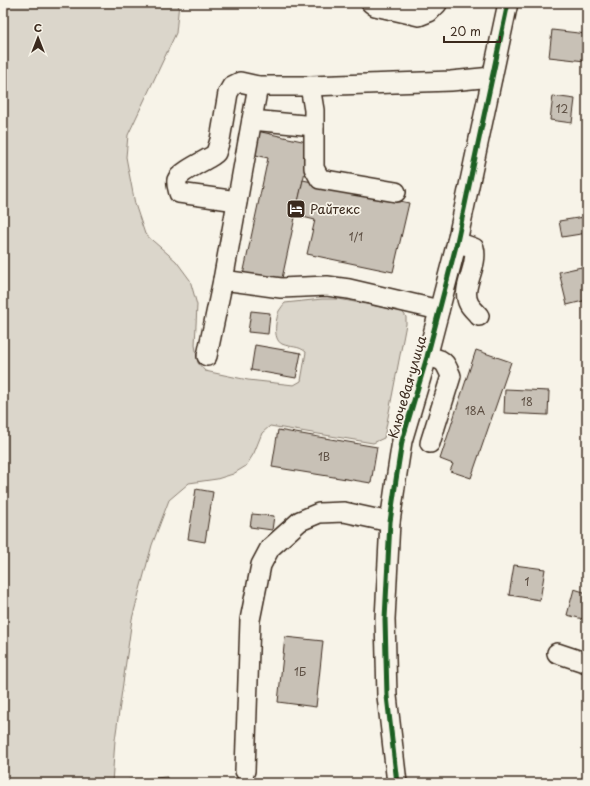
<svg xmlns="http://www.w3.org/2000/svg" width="590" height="786" viewBox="0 0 590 786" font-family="'Playpen Sans',sans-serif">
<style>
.green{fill:#dbd6cb;stroke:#8b8074}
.building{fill:#c8c1b6;stroke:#3b2a1e}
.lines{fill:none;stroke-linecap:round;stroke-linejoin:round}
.minor-casing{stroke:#3b2a1e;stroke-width:22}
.minor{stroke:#f7f3e8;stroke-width:19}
.cycleway-casing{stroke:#f7f3e8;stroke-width:8}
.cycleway{stroke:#1b5e20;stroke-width:5}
.labels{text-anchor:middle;stroke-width:3.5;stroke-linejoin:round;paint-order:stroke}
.number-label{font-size:11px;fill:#5e5044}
.poi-label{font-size:13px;fill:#3b2a1e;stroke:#f7f3e8;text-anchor:start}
.street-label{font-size:13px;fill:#3b2a1e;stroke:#f7f3e8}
</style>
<rect width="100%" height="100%" fill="#f7f3e8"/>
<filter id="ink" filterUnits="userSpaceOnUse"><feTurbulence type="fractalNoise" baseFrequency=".025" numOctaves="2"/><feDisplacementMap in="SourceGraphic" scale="8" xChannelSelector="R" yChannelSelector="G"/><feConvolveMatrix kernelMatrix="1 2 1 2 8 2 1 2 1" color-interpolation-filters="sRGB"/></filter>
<g filter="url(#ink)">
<path class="green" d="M3 3H179L176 33 128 135 126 157 135 204 145 234 176 261 190 280 197 305 195 345 198 363 205 371 248 380 294 385 301 381 306 352C298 345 291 348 282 344 272 339 276 319 279 311 281 308 283 305 285 303L322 299H339L402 311 406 317V324L384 438 373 443 270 426 262 433 254 453 246 466 233 474 217 479 189 483 169 500 152 545 132 619 115 740 112 783H3Z"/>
<g class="building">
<path d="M552 30 587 34 585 61 549 57Z"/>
<path d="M553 96 575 99 572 123 550 120Z"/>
<path d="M257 131 311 143 281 283 243 275 268 158 252 154Z"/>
<path d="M303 180 409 203 393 272 307 254 315 220 295 215Z"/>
<path d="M584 217 587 233 562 237 559 221Z"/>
<path d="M586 266 587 271V300L567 305 559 272Z"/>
<path d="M251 311 270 313 268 334 248 332Z"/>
<path d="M255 345 301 353 296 378 251 370Z"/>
<path d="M476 350 511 362 471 478 450 471 453 464 440 459Z"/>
<path d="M505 389 549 391 548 415 504 413Z"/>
<path d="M278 430 377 447 371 483 272 467Z"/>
<path d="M196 489 213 492 205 542 188 539Z"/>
<path d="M252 514 274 516 272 530 250 527Z"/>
<path d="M514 565 545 569 540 600 509 595Z"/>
<path d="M574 589 587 593V620L567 615Z"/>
<path d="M285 637 323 641 316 707 278 702Z"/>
<path d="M167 777V783H129L128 780Z"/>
</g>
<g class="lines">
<defs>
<g id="minor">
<path d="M371 3 375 6 419 16 429 12 437 4"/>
<path d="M258 86 223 280 281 288 327 286 349 289 439 310"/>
<path d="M310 86 314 110V168L320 179 396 192"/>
<path d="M252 120 314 126"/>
<path d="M237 201 179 193C178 189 176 184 177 180 180 172 204 161 212 156L216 153 220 140 228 93 232 86 240 82 258 86H310L451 81 492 77"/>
<path d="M457 242 474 248C479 266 460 288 469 304 471 308 476 312 479 316"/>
<path d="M207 356 223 280"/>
<path d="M427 357C444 360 444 360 451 376L430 443"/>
<path d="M557 653 587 663"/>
<path d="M245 771 250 620 261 565 270 548 300 521 319 513 344 512 390 522"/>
<path d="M397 783 387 696 385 619 390 522 396 480 402 441 427 357 457 242 508 3"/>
</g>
</defs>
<use href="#minor" class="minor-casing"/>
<use href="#minor" class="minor"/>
<defs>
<path id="cycleway" d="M397 783 387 696 385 619 390 522 396 480 402 441 427 357 457 242 508 3"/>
</defs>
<use href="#cycleway" class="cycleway-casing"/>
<use href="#cycleway" class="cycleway"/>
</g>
</g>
<defs>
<symbol id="hotel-square" viewBox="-11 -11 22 22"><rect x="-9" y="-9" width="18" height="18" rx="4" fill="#3b2a1e" stroke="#f7f3e8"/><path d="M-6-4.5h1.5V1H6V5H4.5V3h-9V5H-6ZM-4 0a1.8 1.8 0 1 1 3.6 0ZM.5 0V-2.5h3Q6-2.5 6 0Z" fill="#fff"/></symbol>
</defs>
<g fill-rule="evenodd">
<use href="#hotel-square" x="285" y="198" width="22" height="22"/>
</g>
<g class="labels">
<g class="number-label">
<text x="562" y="113">12</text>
<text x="356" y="241">1/1</text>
<text x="527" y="406">18</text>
<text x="475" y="415">18А</text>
<text x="324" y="461">1В</text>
<text x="527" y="586">1</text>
<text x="300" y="676">1Б</text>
</g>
<g class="poi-label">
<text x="310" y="214">Райтекс</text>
</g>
<g class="street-label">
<text transform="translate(407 387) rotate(-74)" y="5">Ключевая улица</text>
</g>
</g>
<rect width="590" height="786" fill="none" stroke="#f7f3e8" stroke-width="16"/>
<rect x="8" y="8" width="574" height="770" fill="none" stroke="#3b2a1e" stroke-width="1.5" filter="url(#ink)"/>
<g transform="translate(38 38)" stroke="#f7f3e8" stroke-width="3" paint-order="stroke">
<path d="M0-3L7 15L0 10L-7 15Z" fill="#3b2a1e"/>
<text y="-6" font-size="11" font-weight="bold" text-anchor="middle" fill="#3b2a1e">С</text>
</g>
<path d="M444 36v6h56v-6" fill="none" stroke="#3b2a1e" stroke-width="2"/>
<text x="450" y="36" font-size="12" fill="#3b2a1e" stroke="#f7f3e8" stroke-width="3" paint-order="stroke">20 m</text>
</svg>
